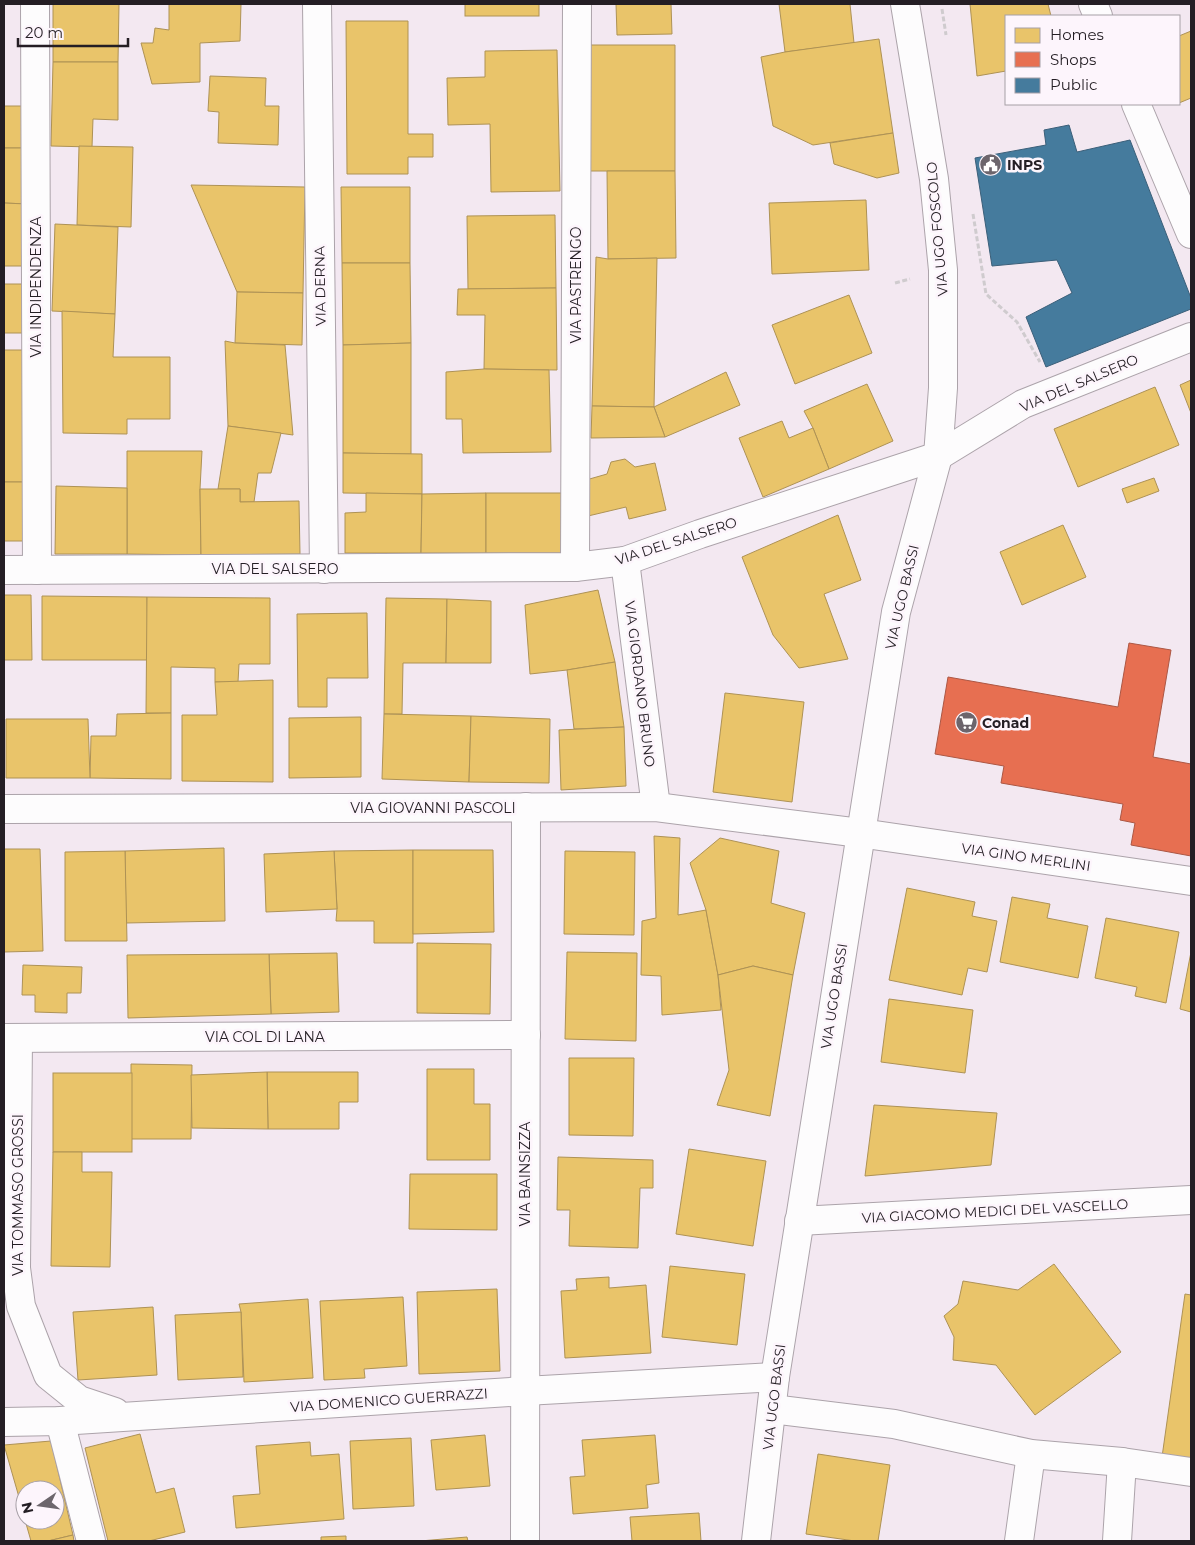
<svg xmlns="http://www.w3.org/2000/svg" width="1195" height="1545" viewBox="0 0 1195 1545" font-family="Montserrat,sans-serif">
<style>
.homes{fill:#e9c46a;stroke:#ae9255}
.shops{fill:#e76f51;stroke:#ac5744}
.public{fill:#457b9d;stroke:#3b5f79}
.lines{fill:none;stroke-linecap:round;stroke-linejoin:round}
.minor-casing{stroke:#aca3aa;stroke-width:30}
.major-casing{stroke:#aca3aa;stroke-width:30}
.path{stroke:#cfcbce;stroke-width:3;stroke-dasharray:5 2.5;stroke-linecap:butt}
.minor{stroke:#fdfcfd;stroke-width:28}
.major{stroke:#fdfcfd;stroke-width:28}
.labels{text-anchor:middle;stroke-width:5;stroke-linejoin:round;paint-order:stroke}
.poi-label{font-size:14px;font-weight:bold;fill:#241e24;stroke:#fdf5fc;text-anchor:start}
.street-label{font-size:14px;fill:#241e24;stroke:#fdf5fc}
</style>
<rect width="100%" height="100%" fill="#f3e8f1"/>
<g class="homes">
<path d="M53 4H119L118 62H53Z"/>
<path d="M169 4H241L240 41 200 43V82L152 84 141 43H153L155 28 169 30Z"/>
<rect x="465" y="4" width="74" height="12"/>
<path d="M616 4H671L672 34 617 35Z"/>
<path d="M779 4H850L854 43 785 52Z"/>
<path d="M970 4H1048L1051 16H1006V71L977 76Z"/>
<path d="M346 21H408V134H433V157H408V174H347Z"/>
<path d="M1191 31V98L1179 103V36Z"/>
<path d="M879 39 893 133 813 145 773 126 761 57 785 52Z"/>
<path d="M589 45H675V171H590Z"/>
<path d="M557 50 560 191 491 192 490 124 448 125 447 78 485 77V51Z"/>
<path d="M53 62H118V120L93 119 92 147 51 146Z"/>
<path d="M210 76 266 78 265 106H279L278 145 218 143 219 112 208 111Z"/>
<path d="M4 106H27L26 148H4Z"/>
<path d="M893 133 899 173 877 178 834 164 830 143Z"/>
<path d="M79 146 133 147 131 227 77 225Z"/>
<path d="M4 148H26L27 204 4 203Z"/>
<path d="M607 171H675L676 258 608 259Z"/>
<path d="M191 185 305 187 303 293 237 292Z"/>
<path d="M341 187H410V263H342Z"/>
<path d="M866 200 869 270 772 274 769 203Z"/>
<path d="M4 203 27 204 26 266H4Z"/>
<path d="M555 215 556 288 468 289 467 216Z"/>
<path d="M55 224 118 227 115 314 52 311Z"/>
<path d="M596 257 608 259 657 258 654 407 592 406Z"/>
<path d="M342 263H410L411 343 343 345Z"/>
<path d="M4 284H27L28 333H4Z"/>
<path d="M556 288 557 370 484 369 485 315H457L458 289Z"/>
<path d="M237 292 303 293 302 345 235 343Z"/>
<path d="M849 295 872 353 795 384 772 325Z"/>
<path d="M62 311 115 314 113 357H170V419H127V434L63 433Z"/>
<path d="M225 341 235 343 285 345 293 435 228 426Z"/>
<path d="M411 343V454L343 453V345Z"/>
<path d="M4 350H24L23 482H4Z"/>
<path d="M484 369 549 370 551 452 463 453 462 419H446V372Z"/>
<path d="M726 372 740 405 665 437 654 407Z"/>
<path d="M1191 380V413L1180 385Z"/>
<path d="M867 384 893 441 829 469 813 428 804 411Z"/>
<path d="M1155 387 1179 445 1078 487 1054 429Z"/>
<path d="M592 406 654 407 665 437 591 438Z"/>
<path d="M782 421 789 438 813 428 829 469 763 497 739 438Z"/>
<path d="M228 426 281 433 271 473H258L254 502H240V489H218Z"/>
<path d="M127 451H202L200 489 201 555 127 554Z"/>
<path d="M343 453 422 454V494L343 493Z"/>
<path d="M625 459 635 467 655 463 666 510 629 519 626 507 588 516 586 480 607 474 611 462Z"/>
<path d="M1154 478 1159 491 1127 503 1122 489Z"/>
<rect x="4" y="482" width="19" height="59"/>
<path d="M56 486 127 488V554H55Z"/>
<path d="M200 489H240V502L299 501 300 554 201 555Z"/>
<path d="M366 493 422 494 421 553H345V513L366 512Z"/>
<path d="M486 493V553H421L422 494Z"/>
<rect x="486" y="493" width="76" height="60"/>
<path d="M838 515 861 580 824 594 848 659 799 668 773 635 742 557Z"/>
<path d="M1063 525 1086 577 1022 605 1000 552Z"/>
<path d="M598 590 615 662 567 670 530 674 525 605Z"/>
<path d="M4 595H31L32 660H4Z"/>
<path d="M42 596 147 597 148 660H42Z"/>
<path d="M147 597 270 598V664H239L238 682H215V668L171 667V713H146Z"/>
<path d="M386 598 447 599 446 663H403L402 714H384Z"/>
<path d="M447 599 491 601V663H446Z"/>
<path d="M367 613 368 678H327V707H298L297 614Z"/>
<path d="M615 662 624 727 574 729 567 670Z"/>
<path d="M273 680V782L182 781V715H217L215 682Z"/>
<path d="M725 693 804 702 792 802 713 792Z"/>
<path d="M171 713V779L90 778 91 736H116L117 714Z"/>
<path d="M384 714 471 716 469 782 382 779Z"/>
<path d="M471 716 550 719 549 783 469 782Z"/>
<path d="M361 717V777L289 778V718Z"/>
<path d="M6 719H88L90 778H6Z"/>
<path d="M624 727 626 786 561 790 559 730Z"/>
<path d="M654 836 680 838 678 915 706 910 718 975 721 1010 662 1015 661 976 641 975 642 921 656 918Z"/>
<path d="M720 838 779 851 771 903 805 913 793 975 753 966 718 975 706 910 690 863Z"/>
<path d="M224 848 225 921 126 923 125 851Z"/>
<path d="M4 849H40L43 951 4 952Z"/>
<path d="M413 850V943H374V921H336L337 909 334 851Z"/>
<path d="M413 850H493L494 932 413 934Z"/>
<path d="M125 851 127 941H65V852Z"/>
<path d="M334 851 337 909 266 912 264 854Z"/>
<path d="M565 851 635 852 634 935 564 934Z"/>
<path d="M907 888 975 902 972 916 997 921 987 972 968 968 962 995 889 980Z"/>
<path d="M1012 897 1050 904 1047 918 1088 926 1078 978 1000 962Z"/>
<path d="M1106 918 1179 932 1166 1003 1135 996 1137 987 1095 978Z"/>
<path d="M417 943 491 944 490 1014 417 1013Z"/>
<path d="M567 952 637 953 636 1041 565 1039Z"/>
<path d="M1191 952V1012L1180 1009Z"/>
<path d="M337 953 339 1012 271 1014 269 954Z"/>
<path d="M269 954 271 1014 128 1018 127 955Z"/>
<path d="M23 965 82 967 81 993H67V1013L35 1012V995H22Z"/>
<path d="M753 966 793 975 770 1116 717 1105 729 1070 718 975Z"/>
<path d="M889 999 973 1010 965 1073 881 1062Z"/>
<path d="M569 1058H634L633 1136 569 1135Z"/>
<path d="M131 1064 192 1065 191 1139H131Z"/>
<path d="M427 1069H474V1104H490V1160H427Z"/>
<path d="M267 1072H358V1102H339V1129H268Z"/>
<path d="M267 1072 268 1129 192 1128 191 1075Z"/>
<rect x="53" y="1073" width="79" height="79"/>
<path d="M874 1105 997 1113 991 1165 865 1176Z"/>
<path d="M689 1149 766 1161 753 1246 676 1234Z"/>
<path d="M53 1152H82V1172H112L110 1267 51 1266Z"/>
<path d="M558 1157 653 1160V1188H640L638 1248 569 1246 570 1210H557Z"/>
<path d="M410 1174H497V1230L409 1229Z"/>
<path d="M1054 1264 1121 1352 1035 1415 996 1365 953 1360 954 1337 944 1316 958 1304 963 1281 1018 1290Z"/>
<path d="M670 1266 745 1274 737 1345 662 1337Z"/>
<path d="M609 1277V1288L646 1285 651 1353 565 1358 561 1291 577 1290 576 1279Z"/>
<path d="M497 1289 500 1371 419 1374 417 1292Z"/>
<path d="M1185 1294 1191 1295V1461L1162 1457Z"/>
<path d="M403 1297 407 1366 364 1369 365 1378 324 1380 320 1301Z"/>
<path d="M308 1299 313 1378 244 1382 241 1312 239 1304Z"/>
<path d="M153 1307 157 1375 78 1380 73 1312Z"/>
<path d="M241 1312 243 1377 178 1380 175 1315Z"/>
<path d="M140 1434 156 1493 174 1488 185 1532 149 1541H108L85 1448Z"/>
<path d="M485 1435 490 1486 436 1490 431 1440Z"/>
<path d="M655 1435 659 1483 646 1485 648 1508 573 1514 570 1477 585 1476 582 1440Z"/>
<path d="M411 1438 414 1506 353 1509 350 1441Z"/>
<path d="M51 1441 73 1535 48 1541H31L25 1520H55V1490H25V1518L4 1445Z"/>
<path d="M310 1442 311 1456 339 1454 344 1519 236 1528 233 1496 260 1494 256 1446Z"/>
<path d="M818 1454 890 1465 878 1541H855L806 1534Z"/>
<path d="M699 1513 701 1541H632L630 1517Z"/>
<path d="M73 1535 74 1541H48Z"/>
<path d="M346 1536V1541H321V1537Z"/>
<path d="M467 1537 468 1541H420Z"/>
</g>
<path class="shops" d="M1129 643 1171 650 1153 757 1191 764V856L1131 845 1135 823 1120 820 1123 804 1001 783 1004 766 935 754 948 677 1118 707Z"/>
<path class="public" d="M1069 125 1077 152 1130 140 1191 298V309L1046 367 1026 317 1072 293 1057 260 992 266 975 158 1046 145 1044 130Z"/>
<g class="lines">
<defs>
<g id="minor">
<path d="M35 4 37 570"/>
<path d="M317 4 324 569"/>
<path d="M1093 4 1098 16"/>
<path d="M1136 104 1191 234"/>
<path d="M625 561 656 807"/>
<path d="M575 567 577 4"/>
<path d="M4 570 575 567 625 561 700 534 938 456 1023 404 1191 337"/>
<path d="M4 809 656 807 860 833 1191 881"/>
<path d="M4 1038 526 1035"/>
<path d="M18 1038 16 1268 21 1306 48 1375 79 1400 115 1412"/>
<path d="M799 1221 1191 1200"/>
<path d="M772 1409 894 1424 1031 1454 1122 1462 1191 1472"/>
<path d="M60 1421 91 1541"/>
<path d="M4 1422 60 1421 525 1391 775 1377"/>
<path d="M525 1541 526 807"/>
<path d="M1019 1541 1031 1454"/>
<path d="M1117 1541 1122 1462"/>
</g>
<path id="major" d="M756 1541 775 1377 896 612 938 456 943 388V270L934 179 905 4"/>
</defs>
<use href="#minor" class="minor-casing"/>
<use href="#major" class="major-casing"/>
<g class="path">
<path d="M942 9 946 35"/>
<path d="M973 214 986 294 1017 322 1040 362"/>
<path d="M895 283 910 279"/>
</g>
<use href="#minor" class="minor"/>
<use href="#major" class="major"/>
</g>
<defs>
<symbol id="civic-disc" viewBox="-11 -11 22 22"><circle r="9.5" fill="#6c656c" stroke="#fdf5fc"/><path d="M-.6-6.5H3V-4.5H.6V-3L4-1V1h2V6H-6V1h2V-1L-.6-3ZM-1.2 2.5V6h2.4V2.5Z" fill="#fff"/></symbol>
<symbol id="supermarket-disc" viewBox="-11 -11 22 22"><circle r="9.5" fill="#6c656c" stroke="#fdf5fc"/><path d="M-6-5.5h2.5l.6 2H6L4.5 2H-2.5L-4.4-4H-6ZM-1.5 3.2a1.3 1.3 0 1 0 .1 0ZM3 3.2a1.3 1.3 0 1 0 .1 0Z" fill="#fff"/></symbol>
</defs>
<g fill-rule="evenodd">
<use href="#civic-disc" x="978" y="152" width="25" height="25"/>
<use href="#supermarket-disc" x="954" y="710" width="25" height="25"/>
</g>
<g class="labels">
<g class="poi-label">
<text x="1007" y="170">INPS</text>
<text x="982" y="728">Conad</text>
</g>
<g class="street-label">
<text transform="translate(937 229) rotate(-95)" y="5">VIA UGO FOSCOLO</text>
<text transform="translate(576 285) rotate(-90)" y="5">VIA PASTRENGO</text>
<text transform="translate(320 286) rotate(-91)" y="5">VIA DERNA</text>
<text transform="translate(36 287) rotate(-90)" y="5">VIA INDIPENDENZA</text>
<text transform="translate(1079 383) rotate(-23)" y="5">VIA DEL SALSERO</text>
<text transform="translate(676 541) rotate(-18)" y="5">VIA DEL SALSERO</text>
<text x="275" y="574">VIA DEL SALSERO</text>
<text transform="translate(902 597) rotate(-77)" y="5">VIA UGO BASSI</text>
<text transform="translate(640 684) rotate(83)" y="5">VIA GIORDANO BRUNO</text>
<text x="433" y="813">VIA GIOVANNI PASCOLI</text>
<text transform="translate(1026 857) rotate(8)" y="5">VIA GINO MERLINI</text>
<text transform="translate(834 996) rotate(-81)" y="5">VIA UGO BASSI</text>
<text x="265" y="1042">VIA COL DI LANA</text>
<text transform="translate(525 1174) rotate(-90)" y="5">VIA BAINSIZZA</text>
<text transform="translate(18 1195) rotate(-90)" y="5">VIA TOMMASO GROSSI</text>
<text transform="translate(995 1211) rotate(-3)" y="5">VIA GIACOMO MEDICI DEL VASCELLO</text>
<text transform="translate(774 1397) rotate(-83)" y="5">VIA UGO BASSI</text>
<text transform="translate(389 1400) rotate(-4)" y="5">VIA DOMENICO GUERRAZZI</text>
</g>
</g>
<rect width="1195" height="1545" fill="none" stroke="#241e24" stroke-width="10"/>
<rect x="1005" y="15" width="175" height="90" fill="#fdf5fc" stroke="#a69fa6"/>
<rect x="1015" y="28" width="25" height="15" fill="#e9c46a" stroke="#a69fa6"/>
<text x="1050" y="40" font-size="15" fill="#241e24">Homes</text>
<rect x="1015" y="52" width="25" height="15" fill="#e76f51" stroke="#a69fa6"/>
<text x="1050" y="65" font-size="15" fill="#241e24">Shops</text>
<rect x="1015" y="78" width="25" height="15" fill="#457b9d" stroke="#a69fa6"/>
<text x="1050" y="90" font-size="15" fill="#241e24">Public</text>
<g transform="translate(40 1505) rotate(257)"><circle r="24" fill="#fdf5fc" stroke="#a69fa6"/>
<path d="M0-4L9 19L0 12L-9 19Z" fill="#6c656c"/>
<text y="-8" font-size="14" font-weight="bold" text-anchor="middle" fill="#241e24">N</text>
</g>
<path d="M18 38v8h110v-8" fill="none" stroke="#241e24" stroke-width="2.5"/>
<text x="25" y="38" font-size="15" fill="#241e24" stroke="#fdf5fc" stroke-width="4" paint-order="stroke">20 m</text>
</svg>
